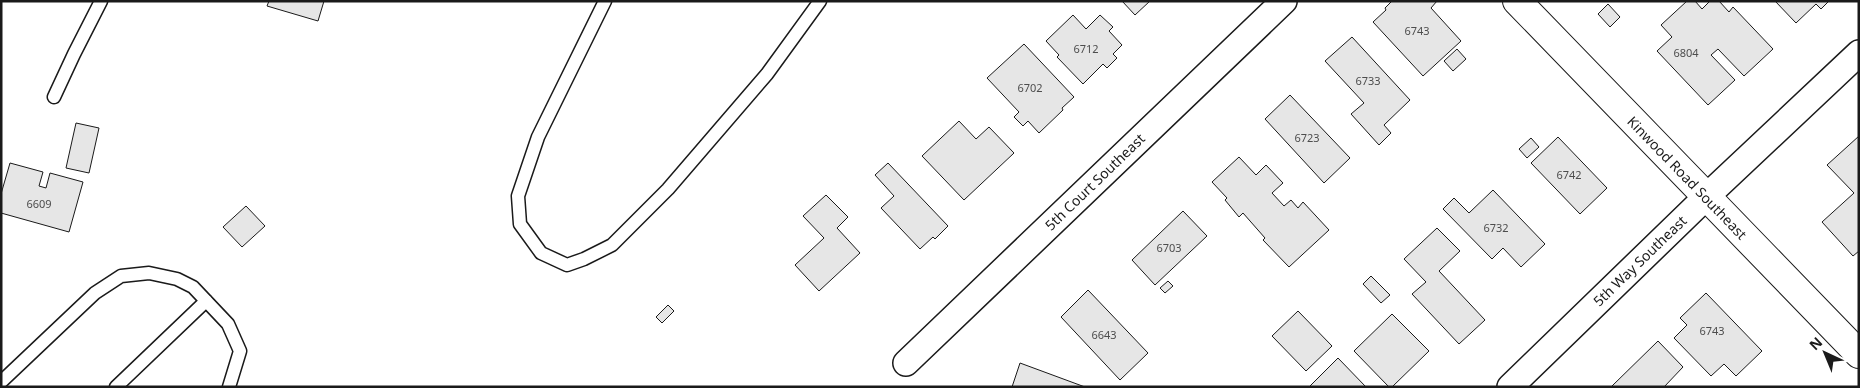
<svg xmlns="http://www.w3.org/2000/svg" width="1860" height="388" viewBox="0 0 1860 388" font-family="'Noto Sans',sans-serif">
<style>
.building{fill:#e6e6e6;stroke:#1a1a1a}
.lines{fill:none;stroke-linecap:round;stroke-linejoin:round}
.service-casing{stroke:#1a1a1a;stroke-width:15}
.minor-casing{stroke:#1a1a1a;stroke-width:28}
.tertiary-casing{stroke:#1a1a1a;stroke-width:30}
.service{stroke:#fff;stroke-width:12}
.minor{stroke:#fff;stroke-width:25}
.tertiary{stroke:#fff;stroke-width:28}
.labels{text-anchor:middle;stroke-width:4;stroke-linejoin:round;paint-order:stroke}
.number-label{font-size:11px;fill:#4d4d4d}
.street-label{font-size:14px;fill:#1a1a1a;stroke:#fff}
</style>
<rect width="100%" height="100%" fill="#fff"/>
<g class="building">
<path d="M269 1H324L318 21 267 6Z"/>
<path d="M1122 1H1150L1135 15Z"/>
<path d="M1392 1H1437L1431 8 1461 41 1423 76 1373 22 1386 10 1385 8Z"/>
<path d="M1687 1H1695L1702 9 1710 1H1719L1729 12 1733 7 1773 49 1744 76 1718 49 1711 55 1735 80 1708 105 1657 51 1672 37 1661 25Z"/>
<path d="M1775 1H1829L1821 9 1816 4 1796 23Z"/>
<path d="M1608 4 1620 17 1610 27 1598 14Z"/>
<path d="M1073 15 1086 29 1100 15 1113 27 1109 31 1122 45 1113 54 1117 58 1107 68 1103 64 1083 84 1057 57 1059 55 1046 41Z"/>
<path d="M1352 37 1410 100 1384 125 1391 133 1379 145 1351 114 1364 103 1325 61Z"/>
<path d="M1024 44 1074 97 1062 108 1063 110 1039 133 1028 121 1023 126 1014 117 1019 112 987 78Z"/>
<path d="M1457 49 1466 59 1453 71 1444 61Z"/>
<path d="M1290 95 1350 158 1324 183 1265 119Z"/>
<path d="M959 121 976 139 989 127 1014 153 964 200 922 156Z"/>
<path d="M76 123 99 128 89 173 66 168Z"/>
<path d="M1859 136V251L1853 256 1822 222 1854 193 1827 165Z"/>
<path d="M1558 137 1607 188 1580 214 1531 163Z"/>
<path d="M1531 138 1539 147 1527 158 1519 149Z"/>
<path d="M1239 157 1256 175 1266 165 1283 183 1272 193 1284 206 1291 200 1298 208 1303 202 1329 230 1289 267 1263 240 1265 238 1243 213 1239 217 1225 200 1227 198 1212 182Z"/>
<path d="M10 163 43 172 39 186 46 188 50 173 83 182 69 232 1 213V194Z"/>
<path d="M888 163 948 226 935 239 933 237 920 249 881 208 894 196 875 175Z"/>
<path d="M1493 190 1545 244 1521 267 1503 248 1492 259 1443 209 1454 198 1469 213Z"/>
<path d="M826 195 848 217 837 228 860 253 819 291 795 265 824 238 803 216Z"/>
<path d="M246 206 265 226 242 247 223 227Z"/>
<path d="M1183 211 1207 236 1155 285 1132 260Z"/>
<path d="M1437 228 1460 251 1439 271 1485 320 1459 344 1412 294 1426 282 1404 259Z"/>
<path d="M1371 276 1390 295 1381 303 1363 284Z"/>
<path d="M1168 281 1173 286 1165 293 1160 288Z"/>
<path d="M1088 290 1148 353 1120 380 1061 317Z"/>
<path d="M1706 293 1762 351 1736 376 1724 364 1711 376 1674 338 1687 325 1680 318Z"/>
<path d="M668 305 674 311 662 323 656 317Z"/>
<path d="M1298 311 1332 346 1306 371 1272 336Z"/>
<path d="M1392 314 1429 351 1392 387H1389L1354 351Z"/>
<path d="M1658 341 1683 367 1664 387H1613L1612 386Z"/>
<path d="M1338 358 1366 387H1309Z"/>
<path d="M1020 363 1085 387H1012Z"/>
</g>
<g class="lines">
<defs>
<g id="service">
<path d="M605 1 538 137 518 196 520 224 541 253 567 265 584 259 612 245 668 189 767 74 820 1"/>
<path d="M54 97 74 54 101 1"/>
<path d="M1 382 95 293 121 276 149 273 177 279 193 287 228 324 240 351 229 387"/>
<path d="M116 387 206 301"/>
</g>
<g id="minor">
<path d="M906 363 1284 1"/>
<path d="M1510 387 1706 197 1859 53"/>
</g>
<path id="tertiary" d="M1517 1 1859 354"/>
</defs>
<use href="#service" class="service-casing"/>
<use href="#minor" class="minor-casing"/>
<use href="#tertiary" class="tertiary-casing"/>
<use href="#service" class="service"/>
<use href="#minor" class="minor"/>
<use href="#tertiary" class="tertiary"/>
</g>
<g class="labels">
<g class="number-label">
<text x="1417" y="35">6743</text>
<text x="1086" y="53">6712</text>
<text x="1686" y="57">6804</text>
<text x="1368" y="85">6733</text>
<text x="1030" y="92">6702</text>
<text x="1307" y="142">6723</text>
<text x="1569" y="179">6742</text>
<text x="39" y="208">6609</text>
<text x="1496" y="232">6732</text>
<text x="1169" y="252">6703</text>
<text x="1712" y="335">6743</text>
<text x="1104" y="339">6643</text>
</g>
<g class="street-label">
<text transform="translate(1687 178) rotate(46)" y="5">Kinwood Road Southeast</text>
<text transform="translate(1095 182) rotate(-44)" y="5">5th Court Southeast</text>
<text transform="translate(1640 261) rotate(-44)" y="5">5th Way Southeast</text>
</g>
</g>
<rect width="1860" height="388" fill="none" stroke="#1a1a1a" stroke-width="5"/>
<g transform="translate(1825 353) rotate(316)" stroke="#ffffff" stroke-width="4" paint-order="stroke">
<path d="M0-4L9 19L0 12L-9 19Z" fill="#1a1a1a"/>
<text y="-8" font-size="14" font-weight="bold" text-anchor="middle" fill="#1a1a1a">N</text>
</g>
</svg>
